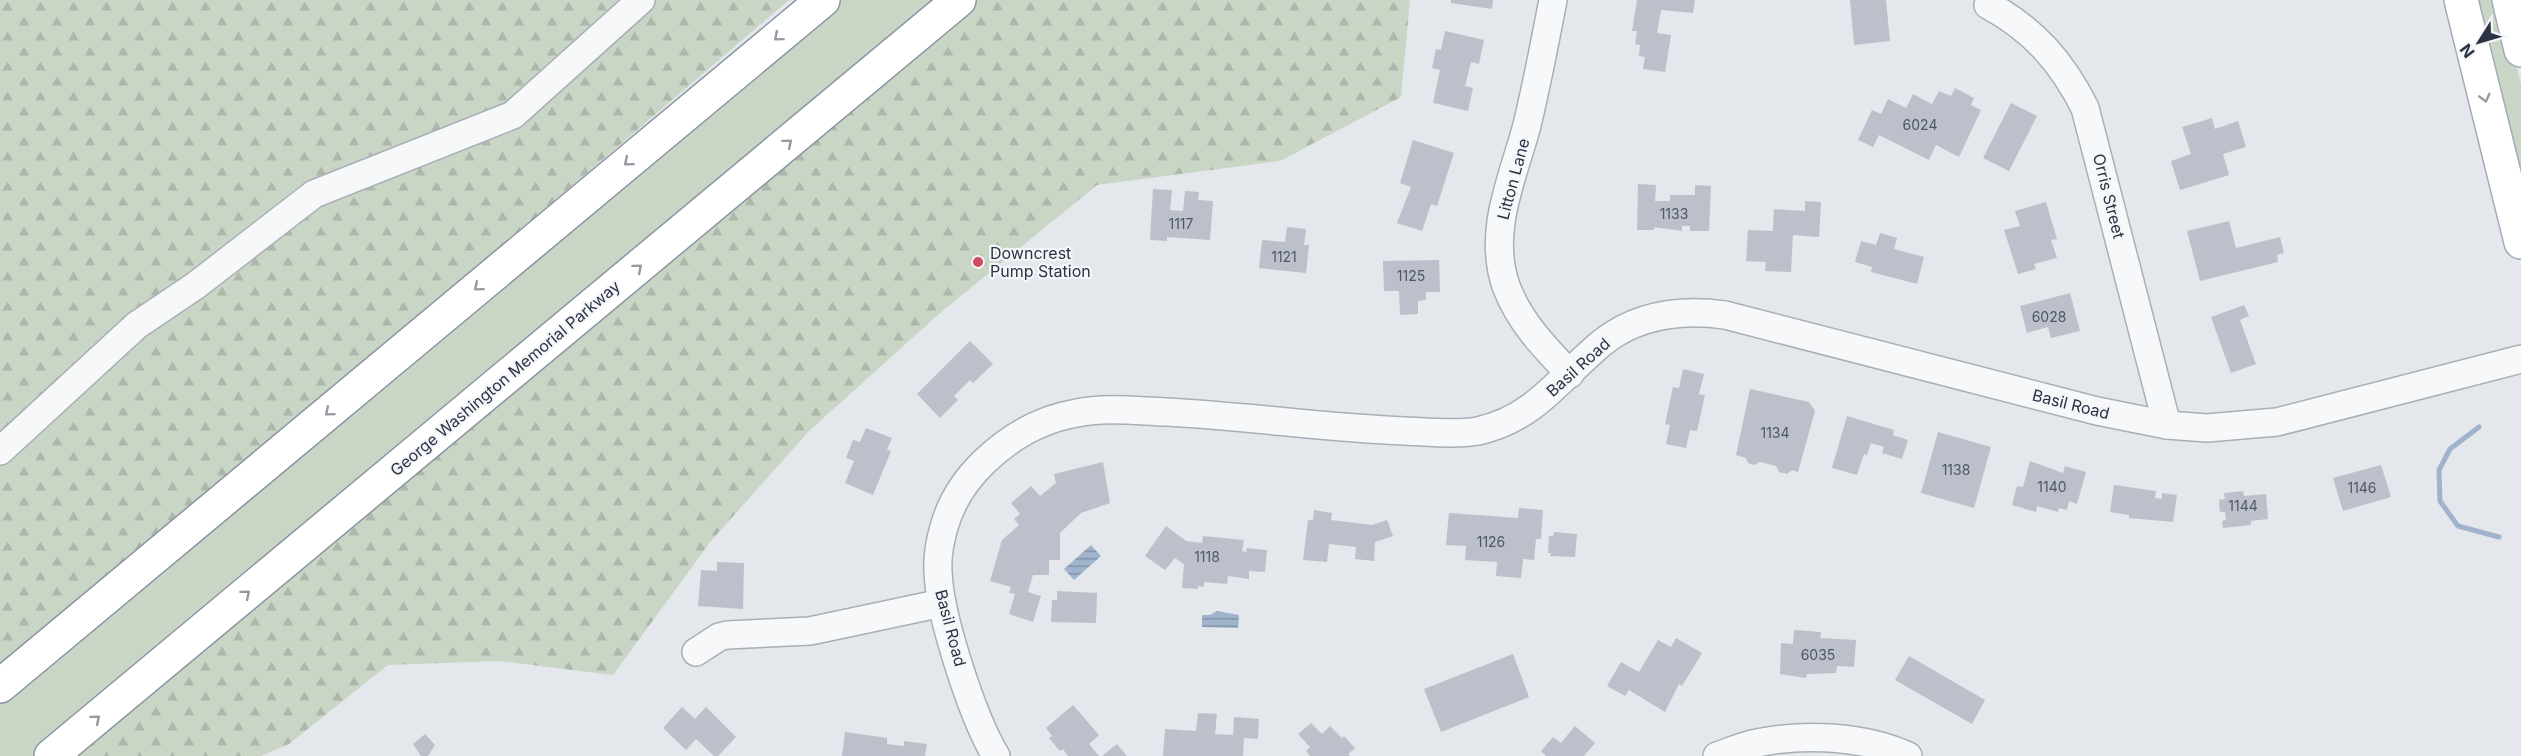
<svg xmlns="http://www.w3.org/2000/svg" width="2521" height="756" viewBox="0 0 2521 756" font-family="Inter,sans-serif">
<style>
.grass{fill:#c9d6c5}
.forest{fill:url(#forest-firs)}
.water{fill:url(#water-rules)}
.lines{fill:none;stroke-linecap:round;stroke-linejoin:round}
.stream{stroke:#9fb4cc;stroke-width:5}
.building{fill:#bbc0ca}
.minor-casing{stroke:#a9aeb7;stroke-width:30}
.major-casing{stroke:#a3abb8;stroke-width:36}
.highway-casing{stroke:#8b94a3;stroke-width:36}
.minor{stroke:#f7f8fa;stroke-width:27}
.major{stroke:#fff;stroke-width:33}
.highway{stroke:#fff;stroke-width:33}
.oneway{stroke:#959aa2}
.poi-dot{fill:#d1495b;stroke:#f4f6f9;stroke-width:2}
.labels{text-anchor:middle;stroke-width:4.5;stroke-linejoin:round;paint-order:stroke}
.number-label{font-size:14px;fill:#4f5766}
.street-label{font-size:16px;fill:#2b3445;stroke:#f4f6f9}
.poi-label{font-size:16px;fill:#2b3445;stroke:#f4f6f9;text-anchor:start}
</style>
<defs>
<pattern id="forest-firs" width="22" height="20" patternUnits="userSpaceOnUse" patternTransform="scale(1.5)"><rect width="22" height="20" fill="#c9d6c5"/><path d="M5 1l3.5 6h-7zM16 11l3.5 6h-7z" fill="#adb8ab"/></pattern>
<pattern id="water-rules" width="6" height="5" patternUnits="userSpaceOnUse" patternTransform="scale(1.5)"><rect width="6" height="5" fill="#9fb4cc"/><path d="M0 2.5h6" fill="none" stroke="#8293a7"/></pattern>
</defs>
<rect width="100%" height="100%" fill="#e4e7ec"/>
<g class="grass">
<path d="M842 0H944L38 756H0V703Z"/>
<path d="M2473 0H2500L2521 84V194Z"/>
</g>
<g class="forest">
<path d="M0 0H789L0 675Z"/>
<path d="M978 0H1410L1401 97 1280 161 1097 185 940 313 809 431 711 541 613 675 499 661 388 665 289 744 261 756H71Z"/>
</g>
<g class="water">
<path d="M1091 545 1101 556 1074 580 1064 569Z"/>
<path d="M1217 611 1239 615 1238 628 1202 627V615H1210Z"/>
</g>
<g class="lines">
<path class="stream" d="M2479 427 2450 449 2439 470 2440 501 2458 526 2499 537"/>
</g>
<g class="building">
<path d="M1451 0H1493L1492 9 1451 3Z"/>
<path d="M1637 0H1695L1693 13 1661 10 1657 33 1671 35 1665 72 1643 69 1645 57 1639 56 1640 45 1635 44 1637 31H1632Z"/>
<path d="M1850 0H1886L1890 41 1854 45Z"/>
<path d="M1445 31 1484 40 1479 64 1471 62 1465 86 1473 88 1468 111 1433 103 1440 70 1432 68 1436 49 1441 50Z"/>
<path d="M1955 88 1974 98 1971 105 1981 110 1959 157 1936 145 1929 160 1879 135 1873 147 1858 140 1872 110 1881 114 1888 99 1906 108 1913 94 1932 104 1939 91 1951 96Z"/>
<path d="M2011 103 2037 116 2009 171 1983 158Z"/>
<path d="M2212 118 2215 129 2238 121 2246 147 2223 154 2229 175 2180 190 2171 161 2191 154 2182 127Z"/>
<path d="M1413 140 1454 153 1437 206 1431 204 1422 231 1397 223 1411 187 1400 183Z"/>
<path d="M1638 184 1656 185 1655 201H1670V195H1695V185L1711 186 1709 231H1690V226H1682V231L1654 227V230H1637Z"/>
<path d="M1153 189 1172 190 1170 210 1183 211 1185 191 1199 192 1198 200 1213 201 1210 240 1167 237V241L1150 240Z"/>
<path d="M1805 201 1821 202 1819 237 1793 235 1791 272 1765 271 1766 262 1746 261 1748 230 1773 231 1774 209 1805 211Z"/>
<path d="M2046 202 2057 239 2051 240 2057 258 2034 264 2036 269 2018 274 2004 230 2020 226 2015 211Z"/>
<path d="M2229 221 2236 248 2280 237 2284 253 2277 255 2278 262 2200 281 2187 231Z"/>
<path d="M1287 227 1306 229 1304 245H1309L1306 273 1259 268 1262 240 1285 242Z"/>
<path d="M1880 233 1897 238 1894 249 1924 257 1917 284 1871 272 1872 267 1855 262 1861 241 1876 245Z"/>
<path d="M982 254 987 265 975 270 970 259Z"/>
<path d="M1439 260 1440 292H1426V300L1418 301V314L1400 315 1399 291H1384L1383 261Z"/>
<path d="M2070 293 2080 331 2051 338 2048 327 2027 333 2020 306Z"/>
<path d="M2244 305 2249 316 2240 320 2256 364 2231 373 2211 317Z"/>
<path d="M970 341 993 364 973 383 970 380 954 396 958 400 940 418 917 394Z"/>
<path d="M1683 369 1704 374 1699 394 1705 395 1697 431 1690 430 1686 448 1666 444 1670 425 1665 424 1673 387 1679 388Z"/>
<path d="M1750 389 1809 402 1815 411 1798 472 1792 470 1787 474 1779 472 1776 466 1760 462 1754 465 1748 463 1746 458 1736 455Z"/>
<path d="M1847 416 1894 430 1893 435 1908 440 1902 459 1882 453 1884 447 1871 443 1867 455 1864 454 1857 475 1832 468Z"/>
<path d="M866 428 892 438 887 450 891 451 873 495 845 483 854 461 846 458 853 440 860 442Z"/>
<path d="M1938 432 1991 447 1974 508 1921 493Z"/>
<path d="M2030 461 2063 473 2065 466 2086 472 2077 504 2069 501 2067 510 2059 508 2058 512 2037 506 2036 512 2012 505 2017 486 2023 487Z"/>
<path d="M1103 462 1110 503 1081 513 1060 533V560H1049V575H1033L1028 592 1041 596 1033 622 1009 614 1015 594 1009 593 1011 587 990 581 1002 540 1019 525 1014 519 1020 514 1011 503 1031 486 1040 496 1056 483 1054 474Z"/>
<path d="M2381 465 2391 497 2343 511 2333 478Z"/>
<path d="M2114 485 2156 491 2155 498 2162 499V493L2177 495 2173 522 2129 518V515L2110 512Z"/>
<path d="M2243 491 2244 496 2266 494 2268 519 2251 521V525L2223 528 2222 521 2226 520 2225 512H2220L2219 500 2225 499 2224 493Z"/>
<path d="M1519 508 1543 510 1541 539H1536L1534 560 1523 559 1521 578 1496 576 1497 562 1465 560 1466 546 1446 545 1449 513 1518 518Z"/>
<path d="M1314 510 1332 513 1331 520 1372 525 1387 520 1393 536 1375 542 1374 561 1355 559 1356 547 1329 544 1327 562 1303 560 1308 520H1313Z"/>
<path d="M1166 526 1186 541 1202 543 1203 536 1244 540 1242 551 1246 552 1247 548 1267 550 1265 572 1249 571V579L1228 576 1227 584 1204 582V587L1198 586V589L1182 588 1184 564 1175 558 1165 570 1145 556Z"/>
<path d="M1554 532 1577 534 1575 557 1550 556 1551 553H1548L1549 536H1553Z"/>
<path d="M717 562 744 563 743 609 698 606 701 570 717 571Z"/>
<path d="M1057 591 1097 593 1096 623 1051 622 1052 600H1057Z"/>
<path d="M1794 630 1821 632 1820 638 1856 640 1854 667 1837 666 1836 673 1807 674 1806 678 1780 674 1781 643 1793 644Z"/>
<path d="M1676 638 1702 653 1682 686 1679 684 1665 712 1629 690 1625 696 1607 686 1621 662 1639 672 1658 640 1671 647Z"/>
<path d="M1513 654 1529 697 1441 732 1424 689Z"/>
<path d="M1909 656 1985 700 1972 724 1895 680Z"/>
<path d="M1073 705 1099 735 1089 744 1099 756H1068L1063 749 1060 751 1049 738 1052 736 1046 728Z"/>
<path d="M682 707 695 719 706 707 736 737 718 756H714L696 739 686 750 663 728Z"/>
<path d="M1198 713 1217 714 1215 734 1233 735 1234 717 1259 719 1258 739 1244 738 1243 756H1163L1165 729 1196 731Z"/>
<path d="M1311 723 1322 734 1330 726 1342 738 1344 736 1355 748 1348 754 1350 756H1310L1306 751 1310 747 1298 734Z"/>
<path d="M1575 726 1595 743 1584 756H1546L1541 751 1553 737 1561 743Z"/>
<path d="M845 732 887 738V744L904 746V741L927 744 925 756H842Z"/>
<path d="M425 734 435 745 428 756H421L413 744Z"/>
<path d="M1117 744 1127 756H1102Z"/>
</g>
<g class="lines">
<defs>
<g id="minor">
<path d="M1553 0C1545 42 1537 84 1527 125 1513 178 1487 231 1506 286 1519 321 1544 347 1570 374"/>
<path d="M1988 5C2033 29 2062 62 2085 108L2167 425"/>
<path d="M0 451 137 325 195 286 314 194 513 115 641 0"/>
<path d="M696 652 719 637 727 635 810 631 942 603"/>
<path d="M996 756C973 718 939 615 938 571 937 556 940 541 944 527 951 502 966 479 985 461 1010 437 1042 419 1077 413 1106 407 1137 411 1166 412 1246 416 1326 428 1405 431 1429 432 1455 435 1478 431 1536 418 1560 377 1603 342 1639 314 1681 309 1725 315L2097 411 2167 425 2207 428 2277 422 2521 359"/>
<path d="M1717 756C1730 752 1743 745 1757 743 1805 733 1864 736 1908 756"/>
</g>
<g id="major">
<path d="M2461 0 2521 242"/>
<path d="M2509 0 2521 50"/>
</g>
<g id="highway">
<path d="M0 686 823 0"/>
<path d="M51 756 959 0"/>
</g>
</defs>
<use href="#minor" class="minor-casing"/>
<use href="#major" class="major-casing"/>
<use href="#highway" class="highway-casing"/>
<use href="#minor" class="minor"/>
<use href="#major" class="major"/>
<use href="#highway" class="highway"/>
</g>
<defs><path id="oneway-chevron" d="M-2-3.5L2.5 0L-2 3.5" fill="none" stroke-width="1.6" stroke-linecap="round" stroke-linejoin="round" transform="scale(1.5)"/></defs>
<g class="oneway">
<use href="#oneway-chevron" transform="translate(778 37) rotate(140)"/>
<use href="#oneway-chevron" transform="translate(2485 98) rotate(76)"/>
<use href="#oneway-chevron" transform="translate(788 143) rotate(-40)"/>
<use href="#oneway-chevron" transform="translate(628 162) rotate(140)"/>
<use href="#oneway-chevron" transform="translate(638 268) rotate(-40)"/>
<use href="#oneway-chevron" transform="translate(478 287) rotate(140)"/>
<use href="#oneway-chevron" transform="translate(329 412) rotate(140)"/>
<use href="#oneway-chevron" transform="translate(246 594) rotate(-40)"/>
<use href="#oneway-chevron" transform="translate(96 719) rotate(-40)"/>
</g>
<circle class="poi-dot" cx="978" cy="262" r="6"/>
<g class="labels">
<g class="number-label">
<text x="1920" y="130">6024</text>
<text x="1674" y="219">1133</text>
<text x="1181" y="229">1117</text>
<text x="1284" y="262">1121</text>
<text x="1411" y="281">1125</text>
<text x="2049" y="322">6028</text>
<text x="1775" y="438">1134</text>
<text x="1956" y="475">1138</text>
<text x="2052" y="492">1140</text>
<text x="2362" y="493">1146</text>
<text x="2243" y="511">1144</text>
<text x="1491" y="547">1126</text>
<text x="1207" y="562">1118</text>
<text x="1818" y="660">6035</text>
</g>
<g class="street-label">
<text transform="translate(1513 179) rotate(-75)" y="6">Litton Lane</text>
<text transform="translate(2109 196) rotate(76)" y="6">Orris Street</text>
<text transform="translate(1578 367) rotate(-42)" y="6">Basil Road</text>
<text transform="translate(505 378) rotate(-40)" y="6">George Washington Memorial Parkway</text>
<text transform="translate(2071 404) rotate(14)" y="6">Basil Road</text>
<text transform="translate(951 628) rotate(75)" y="6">Basil Road</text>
</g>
<g class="poi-label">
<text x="990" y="259">Downcrest<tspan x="990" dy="18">Pump Station</tspan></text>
</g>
</g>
<g transform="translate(2479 42) rotate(233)" stroke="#f4f6f9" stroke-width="4.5" paint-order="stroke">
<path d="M0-4.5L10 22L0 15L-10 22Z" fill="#2b3445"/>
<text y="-9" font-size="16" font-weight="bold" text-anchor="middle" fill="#2b3445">N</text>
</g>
</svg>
